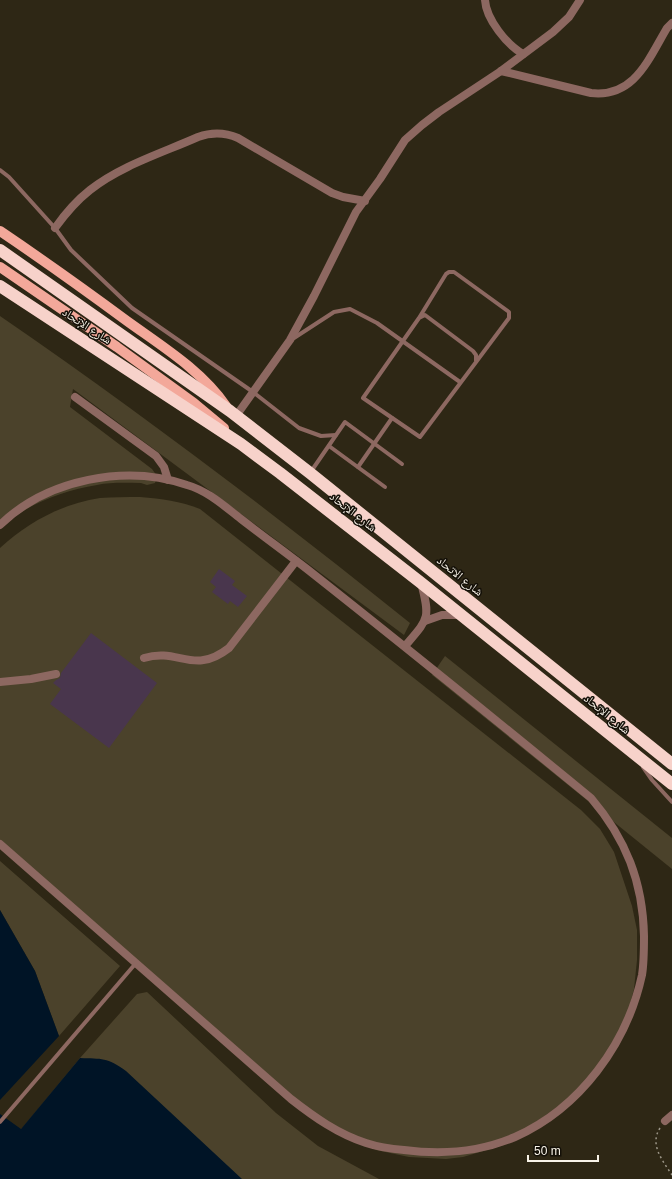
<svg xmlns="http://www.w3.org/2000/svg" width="672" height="1179" viewBox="0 0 672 1179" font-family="Arial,'Noto Naskh Arabic',sans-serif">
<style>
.green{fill:#4b422b}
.water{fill:#001426}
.building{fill:#49364d}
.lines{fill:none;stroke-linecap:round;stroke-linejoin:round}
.path{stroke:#9c9688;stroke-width:1.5;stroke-dasharray:2 3;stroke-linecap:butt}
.lane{stroke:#8d6861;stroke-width:4}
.street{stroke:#8d6861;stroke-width:8}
.primary{stroke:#f3a89a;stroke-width:10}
.highway{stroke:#f7d2ca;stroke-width:12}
.labels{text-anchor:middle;stroke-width:3;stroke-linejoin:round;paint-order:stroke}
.street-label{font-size:12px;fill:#f9f4e9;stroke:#141008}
</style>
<rect width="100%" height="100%" fill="#2e2715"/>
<g class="green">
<path d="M0 316C141 413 277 516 410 623L404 635 73 389 70 407 152 469 157 476 155 483 147 485 141 483C126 483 111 482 97 485 62 491 26 504 0 529Z"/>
<path d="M140 497C162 499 180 501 200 509L581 810 600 829 614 852 632 906 637 930V960L634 989 627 1016 589 1084 504 1145 463 1157 446 1159 409 1157 376 1150 314 1118 0 842V548C28 522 62 504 100 498 113 497 127 497 140 497Z"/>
<path d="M445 656 672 838V869L432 675Z"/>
<path d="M0 861 120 966 59 1036 35 971 0 910Z"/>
<path d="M147 992 276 1113 318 1146 379 1179H0V1152L23 1127 80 1058 137 994Z"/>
</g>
<g class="water">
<path d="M0 910 35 971 59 1036 0 1100Z"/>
<path d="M80 1058C102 1059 107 1057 126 1071L242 1179H0V1114L21 1129Z"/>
</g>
<g class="building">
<path d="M219 569 235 581 232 585 247 596 238 607 230 601 228 604 212 592 216 587 210 582Z"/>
<path d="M91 633 157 683 109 748 50 704 61 689 53 683 56 680 60 678 61 673Z"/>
</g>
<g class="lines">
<path class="path" d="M660 1128C649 1145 663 1161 672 1175"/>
<g class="lane">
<path d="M0 170 9 177 55 228 71 250 132 308 253 392 299 428 321 436 336 435"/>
<path d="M419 318 446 274 449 272H454L509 312V318L420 437 363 398 419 318 425 315 473 351 476 355V361"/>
<path d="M294 338 334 312 350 309 377 323 460 382"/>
<path d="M329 446 385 487"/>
<path d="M358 467 392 418"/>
<path d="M310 473 345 422 402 464"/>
<path d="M643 767 652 780 672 802"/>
<path d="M0 1122 136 963"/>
</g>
<g class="street">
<path d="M485 0C486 19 507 45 523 54"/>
<path d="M501 71 591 93C634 98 648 60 667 28L672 23"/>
<path d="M55 228C65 214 76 201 90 190 120 166 162 153 198 137 212 132 224 132 238 138L332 193 343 197 365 201"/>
<path d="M75 397 156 456 164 467 168 480"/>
<path d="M236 416 290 340 314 296 356 212 380 179 405 140 422 125 439 112 501 71 553 32 569 17 580 0"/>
<path d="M0 525C47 479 126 464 187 485 208 491 224 506 241 519 263 536 285 552 307 569 402 644 497 721 591 798 626 839 643 882 644 936 644 949 644 963 642 975 627 1044 580 1108 515 1137 480 1152 441 1155 404 1150 391 1149 378 1147 366 1143 338 1134 314 1117 291 1099L0 844"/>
<path d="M425 621 442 615H461"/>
<path d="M405 646C428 619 431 619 421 583"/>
<path d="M144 658C179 647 193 676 229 648L296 561"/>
<path d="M0 682 31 679 56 674"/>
<path d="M665 1121 672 1115"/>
</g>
<g class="primary">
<path d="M0 231C43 260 85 290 127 321 163 347 201 370 226 406"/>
<path d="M0 267 117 347 194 403 224 428"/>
</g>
<g class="highway">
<path d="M0 250 230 411 310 473 672 764"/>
<path d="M0 286 241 444 280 473 420 582 672 784"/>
</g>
</g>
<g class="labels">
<g class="street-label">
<text transform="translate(87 326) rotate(33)" y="4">شارع الإتحاد</text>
<text transform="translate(353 512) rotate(38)" y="4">شارع الإتحاد</text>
<text transform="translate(460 576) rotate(39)" y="4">شارع الاتحاد</text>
<text transform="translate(607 714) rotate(39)" y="4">شارع الإتحاد</text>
</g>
</g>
<path d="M528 1155v6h70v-6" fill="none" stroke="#f9f4e9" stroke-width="2"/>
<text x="534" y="1155" font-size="12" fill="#f9f4e9" stroke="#141008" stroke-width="3" paint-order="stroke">50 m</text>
</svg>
